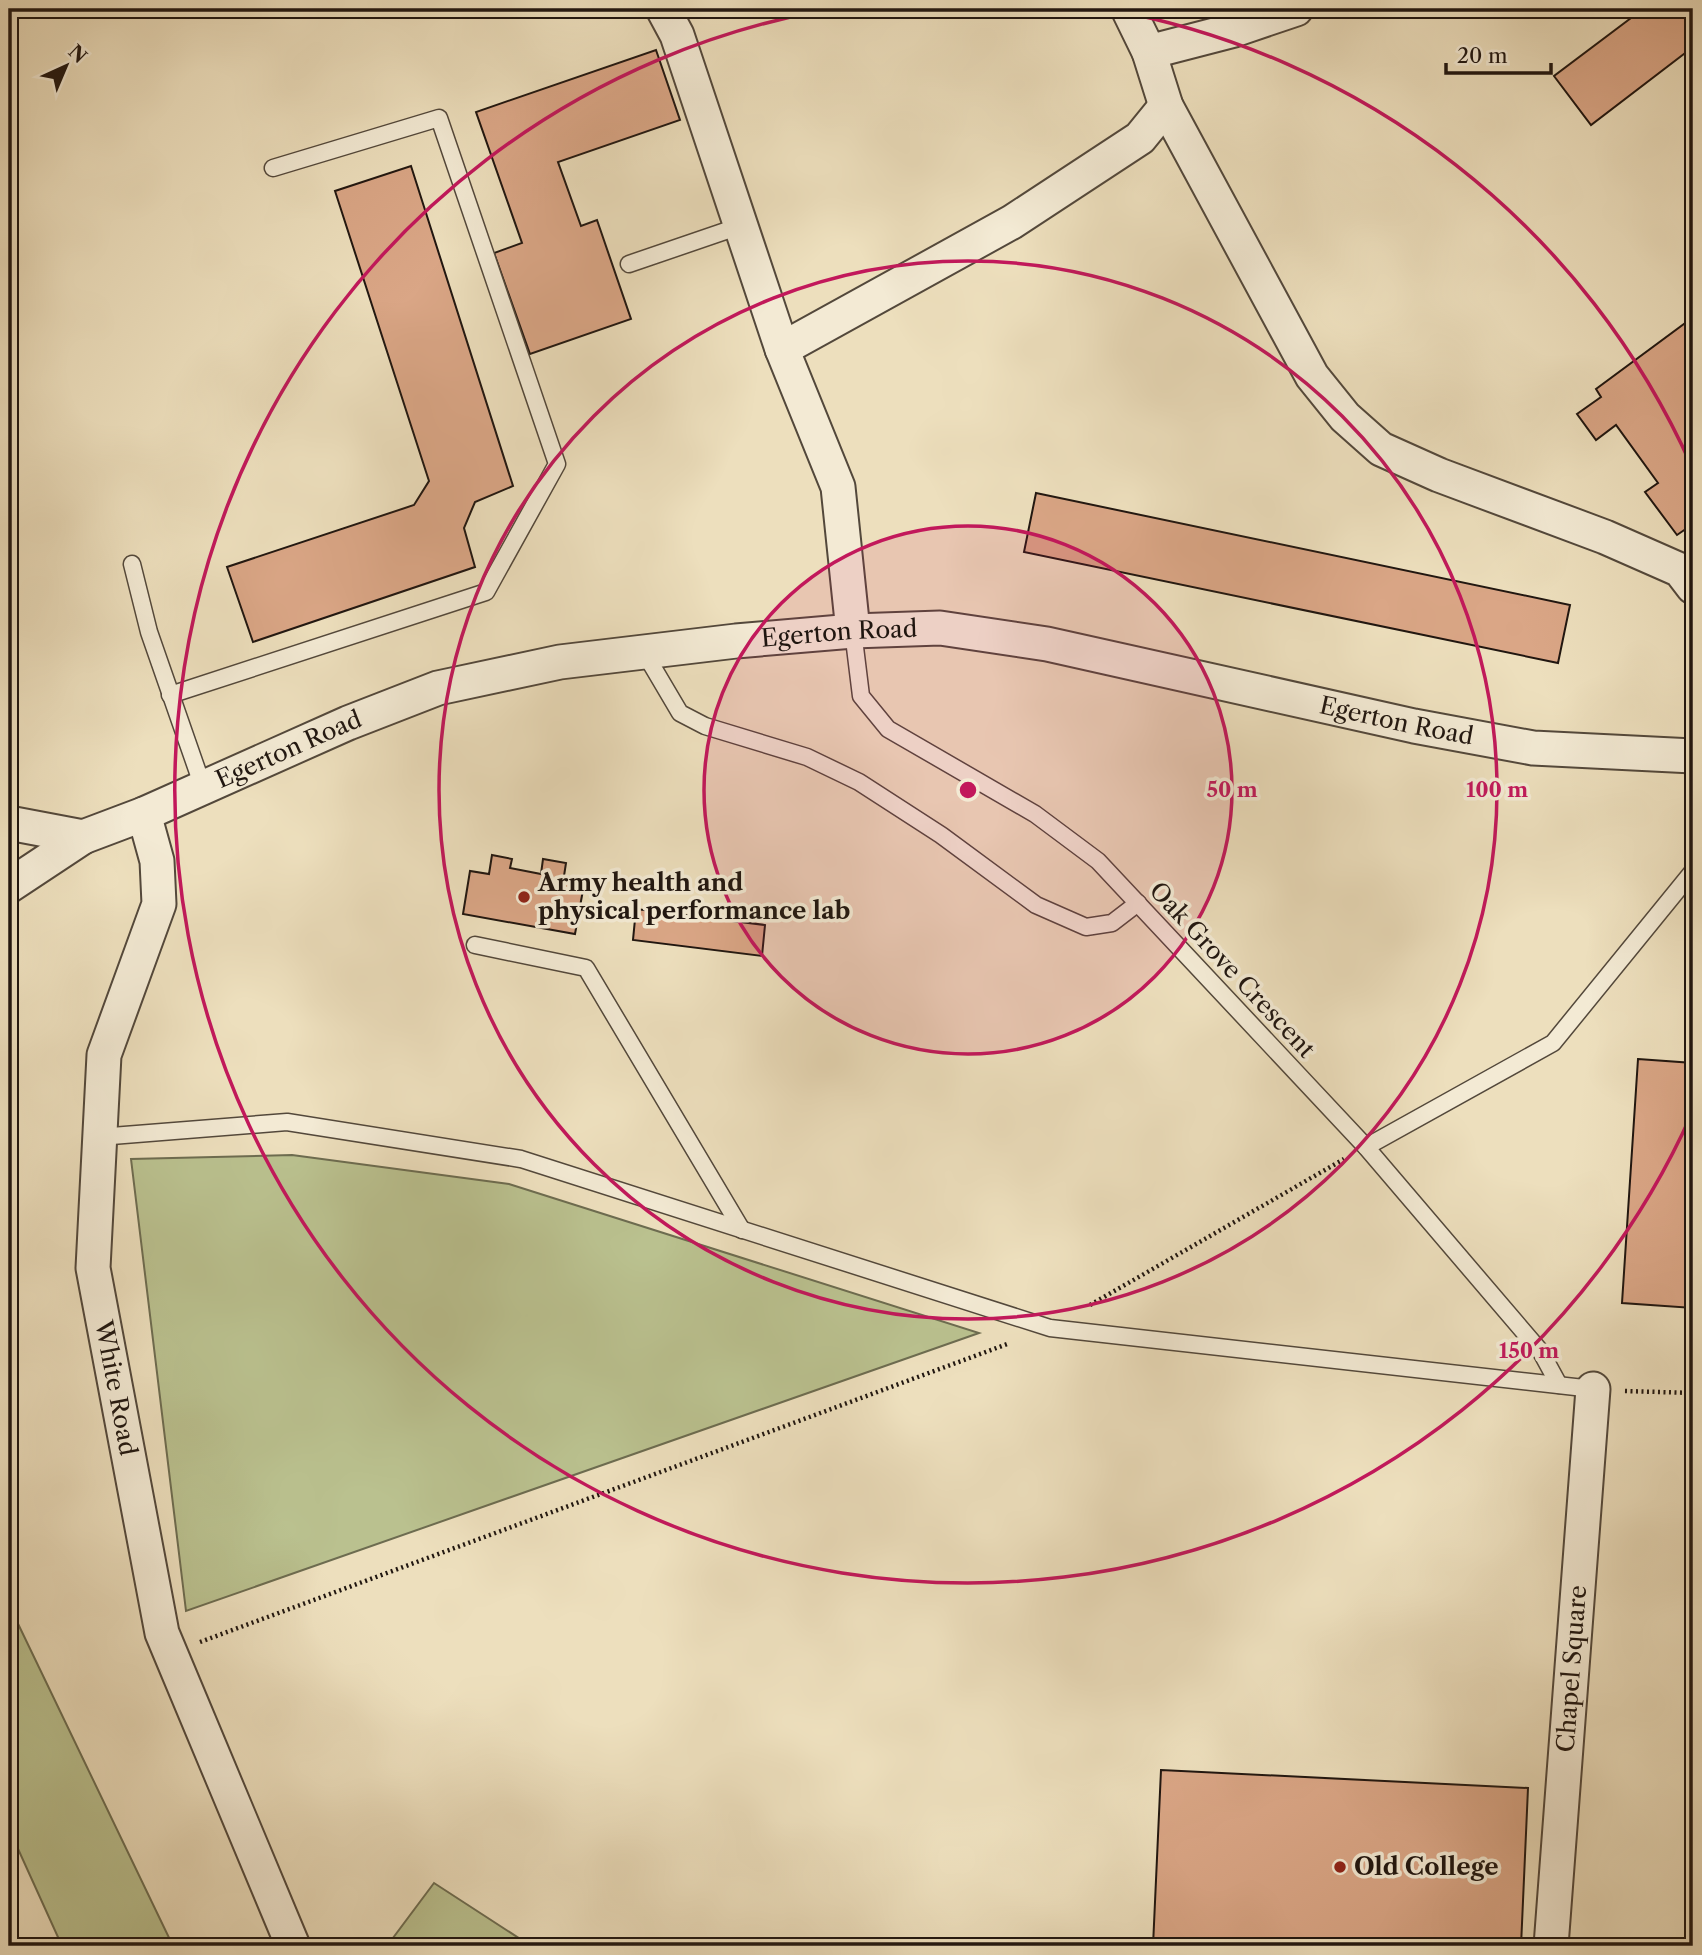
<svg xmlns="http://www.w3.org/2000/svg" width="1702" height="1955" viewBox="0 0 1702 1955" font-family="'Libre Caslon Text',serif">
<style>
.green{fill:#bac18f;stroke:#6d6c50;stroke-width:2}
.building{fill:#daa686;stroke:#201610;stroke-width:2}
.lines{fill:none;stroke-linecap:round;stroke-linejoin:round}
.lane-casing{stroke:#53483b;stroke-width:19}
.street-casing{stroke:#53483b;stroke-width:37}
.path{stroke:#201610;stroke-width:4.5;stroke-dasharray:2 3.5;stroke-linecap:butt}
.lane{stroke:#f3ead4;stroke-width:16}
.street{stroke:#f3ead4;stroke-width:33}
.ring{fill:none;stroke:#c2185b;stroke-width:3.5}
.poi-dot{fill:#8f2418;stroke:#f3ead4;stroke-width:2.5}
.labels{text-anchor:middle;stroke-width:7;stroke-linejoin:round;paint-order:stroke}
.street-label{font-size:24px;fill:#201610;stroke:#f3ead4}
.poi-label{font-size:24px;font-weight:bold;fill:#201610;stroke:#f3ead4;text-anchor:start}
.centre{fill:#c2185b;stroke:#f3ead4;stroke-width:3.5}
.ring-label{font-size:21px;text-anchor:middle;font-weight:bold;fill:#c2185b;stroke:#f3ead4;stroke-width:7;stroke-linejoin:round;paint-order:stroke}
</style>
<rect width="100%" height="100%" fill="#eddfbd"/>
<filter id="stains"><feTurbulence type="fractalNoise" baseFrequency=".00286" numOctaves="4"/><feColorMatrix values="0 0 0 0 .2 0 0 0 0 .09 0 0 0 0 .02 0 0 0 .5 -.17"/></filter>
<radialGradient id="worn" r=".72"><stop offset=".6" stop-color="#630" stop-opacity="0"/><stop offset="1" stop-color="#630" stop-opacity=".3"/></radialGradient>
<g class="green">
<path d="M292 1155 509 1184 979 1333 186 1611 131 1159Z"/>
<path d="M9 1203 13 1206 9 1394Z"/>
<path d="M9 1605 173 1946H62L9 1829Z"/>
<path d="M434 1883 531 1946H387Z"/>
</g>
<g class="building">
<path d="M1643 9H1693V47L1591 125 1554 76Z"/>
<path d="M656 50 680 120 558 162 581 226 597 220 631 319 530 354 494 253 522 243 476 112Z"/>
<path d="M411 166 513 486 475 502 464 528 475 567 253 642 227 567 414 505 429 481 335 191Z"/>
<path d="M1688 321 1693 329V524L1677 535 1645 492 1658 483 1616 425 1596 440 1577 414 1601 397 1596 389Z"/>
<path d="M1036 493 1570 605 1558 663 1024 552Z"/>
<path d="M492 855 512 859 510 868 541 874 543 859 566 863 564 876 585 879 575 934 463 914 470 871 489 874Z"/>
<path d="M636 909 765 925 762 956 633 940Z"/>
<path d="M1638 1059 1693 1063V1308L1622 1303Z"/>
<path d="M1693 1495V1587H1687Z"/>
<path d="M1161 1770 1528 1788 1521 1946H1153Z"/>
</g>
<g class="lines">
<defs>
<g id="lane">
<path d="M629 264 740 226"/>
<path d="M132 564 149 632 203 787"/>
<path d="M853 631 861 696 888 729 1035 814 1098 861 1366 1147 1541 1352 1559 1385"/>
<path d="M644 652 680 713 705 726 807 757 859 782 941 835 1036 905 1086 927 1112 923 1138 903"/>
<path d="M170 695 486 592 557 464 439 118 273 168"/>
<path d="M475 945 586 968 742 1230"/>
<path d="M99 1137 287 1122 521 1159 1050 1328 1593 1389"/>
<path d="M1366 1147 1553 1043 1693 871"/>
</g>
<g id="street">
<path d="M663 9 677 35 782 349 838 487 853 631"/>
<path d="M1128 9 1149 52 1166 106 1312 376 1345 417 1381 449 1439 475 1605 537 1680 570 1693 587"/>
<path d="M1149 52 1234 30 1296 9"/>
<path d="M782 349 1012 222 1140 138 1166 106"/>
<path id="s1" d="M144 814 157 861 159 904 104 1055 93 1268 162 1633 293 1946"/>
<path id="s2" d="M9 823 83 837 144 814 348 723 438 688 560 662 736 641 853 631 940 628 1047 644 1414 726 1533 748 1693 756"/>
<path d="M9 886 83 837"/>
<path id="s3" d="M1551 1946 1593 1389"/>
</g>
</defs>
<use href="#lane" class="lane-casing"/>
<use href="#street" class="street-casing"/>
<g class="path">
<path d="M1090 1305 1344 1159"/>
<path d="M1625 1391 1693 1393"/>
<path d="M200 1642 1010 1343"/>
</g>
<use href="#lane" class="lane"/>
<use href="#street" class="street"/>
</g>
<circle cx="968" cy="790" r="264" fill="#c2185b" fill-opacity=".12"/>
<g class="ring">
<circle cx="968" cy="790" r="264"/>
<circle cx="968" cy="790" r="529"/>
<path d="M1692 1113A793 793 0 1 1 830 9M1106 9A793 793 0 0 1 1692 467"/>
</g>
<g class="poi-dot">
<circle cx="524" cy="897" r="7"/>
<circle cx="1340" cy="1867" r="7"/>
</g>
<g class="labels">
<g class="street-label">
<text dy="8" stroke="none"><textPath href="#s2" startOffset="866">Egerton Road</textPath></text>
<text dy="8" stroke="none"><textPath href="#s2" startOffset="1433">Egerton Road</textPath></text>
<text dy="8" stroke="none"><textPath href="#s2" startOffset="299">Egerton Road</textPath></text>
<text transform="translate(1232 970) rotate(47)" y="8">Oak Grove Crescent</text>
<text dy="8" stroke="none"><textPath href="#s1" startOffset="588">White Road</textPath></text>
<text dy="8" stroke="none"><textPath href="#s3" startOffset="278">Chapel Square</textPath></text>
</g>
<g class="poi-label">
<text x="538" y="891">Army health and<tspan x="538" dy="28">physical performance lab</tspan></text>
<text x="1354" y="1875">Old College</text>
</g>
</g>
<circle cx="968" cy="790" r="10" class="centre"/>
<g class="ring-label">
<text x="1232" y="797">50 m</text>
<text x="1497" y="797">100 m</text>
<text x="1529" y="1358">150 m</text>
</g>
<rect width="1702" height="1955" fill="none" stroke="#eddfbd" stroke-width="35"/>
<rect x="10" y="10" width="1681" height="1934" fill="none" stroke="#201610" stroke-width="3.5"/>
<rect x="18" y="18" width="1667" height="1920" fill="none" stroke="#201610" stroke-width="2"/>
<g transform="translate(66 66) rotate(44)" stroke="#f3ead4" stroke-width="5" paint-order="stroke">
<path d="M0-5L12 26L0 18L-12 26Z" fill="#201610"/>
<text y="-10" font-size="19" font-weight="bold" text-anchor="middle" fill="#201610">N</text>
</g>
<path d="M1446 63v10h105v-10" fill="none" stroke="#201610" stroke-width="3.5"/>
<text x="1457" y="63" font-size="21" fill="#201610" stroke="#f3ead4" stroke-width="5" paint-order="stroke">20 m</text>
<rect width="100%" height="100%" filter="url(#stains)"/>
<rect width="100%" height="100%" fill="url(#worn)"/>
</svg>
